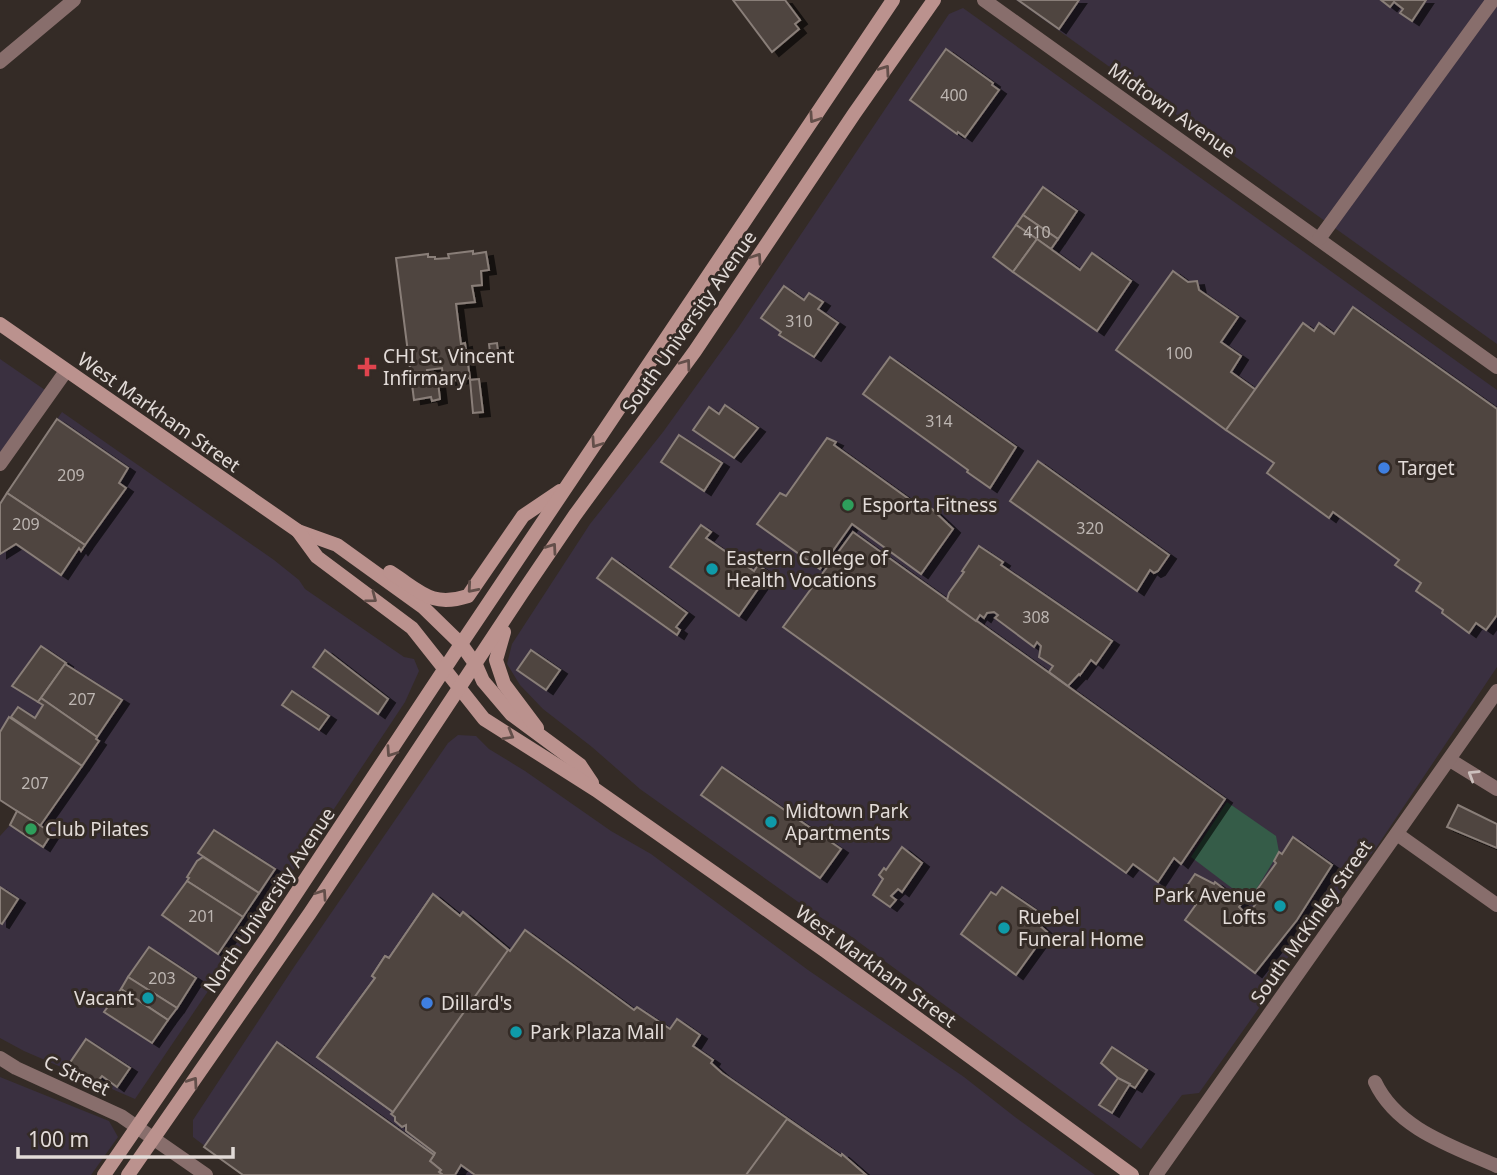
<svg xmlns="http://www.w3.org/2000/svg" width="1497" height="1175" viewBox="0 0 1497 1175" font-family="'Noto Sans',sans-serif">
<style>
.commercial{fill:#3a3040}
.green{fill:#355c48}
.building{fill:#4f4540;stroke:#897e78;stroke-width:2;filter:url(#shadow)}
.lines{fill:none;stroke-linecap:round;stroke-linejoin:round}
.minor{stroke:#886e6c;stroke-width:14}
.secondary{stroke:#bb928e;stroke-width:14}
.oneway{stroke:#634f4a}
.oneway2{stroke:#ccc0bd}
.health-dot{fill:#e0444e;stroke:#342b26;stroke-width:2.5}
.shop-dot{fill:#3f7fe0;stroke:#342b26;stroke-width:2.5}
.leisure-dot{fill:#2e9e5b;stroke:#342b26;stroke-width:2.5}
.culture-dot{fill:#0f9aa8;stroke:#342b26;stroke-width:2.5}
.labels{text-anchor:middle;stroke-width:6;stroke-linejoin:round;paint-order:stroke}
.number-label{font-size:16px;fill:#bdb6b2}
.street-label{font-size:19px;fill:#e2dbd8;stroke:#342b26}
.poi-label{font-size:19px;fill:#e2dbd8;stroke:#342b26;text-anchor:start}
</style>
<defs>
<filter id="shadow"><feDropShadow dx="7" dy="4" stdDeviation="0" flood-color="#0009"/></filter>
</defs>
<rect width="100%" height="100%" fill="#342b26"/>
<g class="commercial">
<path d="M1016 0H1497V344Z"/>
<path d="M963 8 1497 390V667L1376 848 1257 996 1259 1008 1199 1093 1182 1095 1141 1149 845 932 815 914 640 789 592 747 543 709 520 685 507 664 512 644 590 524 663 432 738 328 949 14Z"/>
<path d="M0 359 45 390 0 455Z"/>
<path d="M62 412 274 560 299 580 305 589 404 657 414 659 419 671 405 702 257 925 223 969 135 1099 24 1051 0 1038V836L10 825 17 811 0 800V502Z"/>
<path d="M458 735 476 736 489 749 525 771 611 831 651 854 808 970 964 1077 1015 1117 1095 1175H243L193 1137V1120L294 967 448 743Z"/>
<path d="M0 1077 109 1121 118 1137 91 1175H0Z"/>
</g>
<path class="green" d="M1227 802 1276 836 1279 852 1249 901 1191 857Z"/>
<g class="building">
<path d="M733 0H785L800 20 795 24 799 29 772 52Z"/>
<path d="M1018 0H1079L1059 29Z"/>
<path d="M1381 0H1426L1412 21 1400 13 1403 9 1394 2 1390 7Z"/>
<path d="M946 49 993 83 992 85 999 90 965 137 958 132 957 134 910 100Z"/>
<path d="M1043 187 1077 211 1058 239 1023 215Z"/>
<path d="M1023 215 1058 239 1051 249 1016 225Z"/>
<path d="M1016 225 1037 239 1013 272 993 257Z"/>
<path d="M1037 239 1080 270 1092 253 1131 281 1097 331 1013 272Z"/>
<path d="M473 251V254L486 252 489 270 481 271 482 285 472 286 475 302 456 304 461 344 465 343 470 378 444 382 442 368 427 370 428 375 437 374 440 399 432 401 431 397 414 400 396 258 428 254V257H435V259L449 258 448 254Z"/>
<path d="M1173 271 1188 282 1197 281 1199 290 1238 317 1221 342 1241 356 1231 372 1256 390 1226 430 1116 350Z"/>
<path d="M784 286 804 300 809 293 823 302 818 309 838 323 814 357 779 335 781 332 761 318Z"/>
<path d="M1353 307 1497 409V615L1486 630 1476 623 1469 633 1442 613 1443 610 1416 591 1421 583 1395 565 1399 560 1333 512 1329 518 1267 473 1274 463 1226 430 1303 323 1314 331 1319 323 1334 334Z"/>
<path d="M497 343 499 360H491L489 344Z"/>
<path d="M890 357 1016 447 990 488 967 472 968 470 863 394Z"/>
<path d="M479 379 483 412 473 413 470 380Z"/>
<path d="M725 405 758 428 734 458 693 430 709 407 719 414Z"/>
<path d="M57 419 128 468 119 483 126 488 85 545 7 493Z"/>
<path d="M679 435 722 463 704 491 661 462Z"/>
<path d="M827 438 836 442 834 445 916 504 932 509 953 529 921 574 852 524 820 569 757 524 780 493 786 496Z"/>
<path d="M1038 461 1169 555 1158 571 1154 573 1150 570 1137 591 1010 501Z"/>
<path d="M7 493 85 545 81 551 79 548 61 575 16 544 0 554V504Z"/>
<path d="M701 525 711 532 706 538 754 571 758 565 769 573 739 616 670 567Z"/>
<path d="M853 532 1225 799 1181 864 1174 858 1158 882 1133 864 1126 873 783 627Z"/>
<path d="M979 546 1003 562 1001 565 1112 641 1096 664 1091 660 1080 675 1079 674 1068 686 1049 672 1053 666 1039 657 1041 646 1037 642 1034 647 995 618 998 615 994 612 987 613 984 618 980 615 976 621 947 600 949 593 964 572 962 571Z"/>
<path d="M612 558 687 613 676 627 680 630 677 635 597 578Z"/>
<path d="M41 646 66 663 38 702 12 686Z"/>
<path d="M325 650 388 699 378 714 313 667Z"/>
<path d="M531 650 560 670 546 690 517 670Z"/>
<path d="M65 664 122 700 97 737 41 698Z"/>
<path d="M292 691 329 716 319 730 282 705Z"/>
<path d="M41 698 97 737 96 739 99 741 82 766 11 717 18 707 35 718 43 705 38 702Z"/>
<path d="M9 717 82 766 40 826 0 800V732Z"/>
<path d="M722 767 841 849 820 878 701 795Z"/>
<path d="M1458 805 1497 824V848L1447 827Z"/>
<path d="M17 811 52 833 43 847 10 825Z"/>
<path d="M214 830 275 869 259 893 198 853Z"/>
<path d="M1293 837 1332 865 1297 920 1255 973 1185 920 1197 903 1182 893 1195 874 1214 884 1215 882 1242 903 1239 907 1243 911 1251 910 1255 905 1249 901 1276 863 1274 861 1279 852 1282 854Z"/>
<path d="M902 847 922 863 902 892 898 889 891 896 896 900 890 907 873 895 883 879 879 875 884 868 886 870Z"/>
<path d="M203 857 259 893 243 917 187 881 189 878 187 877 197 861Z"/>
<path d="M187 881 243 917 218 954 162 915Z"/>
<path d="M0 887 18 899 2 924 0 923Z"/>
<path d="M1002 887 1043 915 1038 924 1047 932 1016 975 961 934 991 892 996 895Z"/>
<path d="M433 894 460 916 463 912 510 951 525 930 634 1010 637 1007 670 1029 677 1019 700 1035 693 1046 713 1060 711 1063 722 1073 841 1156 842 1154 866 1175H475L461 1165 455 1175H443L439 1172 441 1170 430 1161 435 1153 406 1131V1125L402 1127 395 1121V1117L391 1114 393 1112 317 1057 375 978 372 976 385 956 389 958Z"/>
<path d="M433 894 460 916 463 912 508 950 393 1112 317 1057 375 978 372 976 385 956 389 958Z"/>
<path d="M149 947 196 978 177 1008 128 977Z"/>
<path d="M128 977 177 1008 168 1020 121 989Z"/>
<path d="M121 989 168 1020 152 1043 104 1012Z"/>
<path d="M86 1039 130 1068 117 1087 102 1076 96 1083 69 1066 67 1067Z"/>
<path d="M277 1042 434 1155 430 1161 441 1170 439 1172 443 1175H243L204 1147Z"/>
<path d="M1112 1047 1147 1070 1135 1088 1118 1078 1101 1063Z"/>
<path d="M1118 1078 1130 1084 1112 1113 1099 1105Z"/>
<path d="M787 1119 841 1156 842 1154 866 1175H746Z"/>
</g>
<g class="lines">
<g class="minor">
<path d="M984 0 1497 367"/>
<path d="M0 62 74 0"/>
<path d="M1319 239 1493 0"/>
<path d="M0 464 66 371"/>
<path d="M1450 760 1497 789"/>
<path d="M1397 834 1497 905"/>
<path d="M0 1058 16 1068 121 1116 206 1175"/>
<path d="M1375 1082C1397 1129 1452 1146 1497 1166"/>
<path d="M1156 1175 1497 691"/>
</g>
<g class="secondary">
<path d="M0 324 298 531 337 545 423 607 461 644 476 665 483 681 511 714 580 765 592 783"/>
<path d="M298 531 317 557 412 628 484 719 596 790 824 950 1132 1175"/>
<path d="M390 572C420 591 431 608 468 596L523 516 560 491"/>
<path d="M504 632 496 660 504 684 537 728"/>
<path d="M104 1175 268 936 461 644 893 0"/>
<path d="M128 1175 310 913 522 593 575 515 695 351 854 114 934 0"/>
</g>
</g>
<defs><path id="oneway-chevron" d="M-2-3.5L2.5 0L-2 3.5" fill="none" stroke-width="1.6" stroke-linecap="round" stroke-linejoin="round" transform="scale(1.75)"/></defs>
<g class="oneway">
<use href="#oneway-chevron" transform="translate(885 70) rotate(-55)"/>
<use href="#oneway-chevron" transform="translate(814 118) rotate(124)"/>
<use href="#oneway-chevron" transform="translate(757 258) rotate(-56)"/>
<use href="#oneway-chevron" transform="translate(686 364) rotate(-54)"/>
<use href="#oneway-chevron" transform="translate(596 443) rotate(124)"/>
<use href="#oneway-chevron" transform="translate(552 548) rotate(-55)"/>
<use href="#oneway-chevron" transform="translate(472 588) rotate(131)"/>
<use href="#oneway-chevron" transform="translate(372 598) rotate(37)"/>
<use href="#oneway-chevron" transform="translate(509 735) rotate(30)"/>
<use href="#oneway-chevron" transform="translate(391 752) rotate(124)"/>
<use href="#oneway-chevron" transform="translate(322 894) rotate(-56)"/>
<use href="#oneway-chevron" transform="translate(193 1082) rotate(-55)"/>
</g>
<use class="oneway2" href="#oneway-chevron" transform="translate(1473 775) rotate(-148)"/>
<path class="health-dot" d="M363.5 356.5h7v7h7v7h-7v7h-7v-7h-7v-7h7z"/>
<g class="shop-dot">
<circle cx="1384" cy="468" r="7"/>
<circle cx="427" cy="1003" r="7"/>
</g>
<g class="leisure-dot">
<circle cx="848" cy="505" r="7"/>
<circle cx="31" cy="829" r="7"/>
</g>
<g class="culture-dot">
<circle cx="712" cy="569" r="7"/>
<circle cx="771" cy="822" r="7"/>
<circle cx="1280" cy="906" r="7"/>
<circle cx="1004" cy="928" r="7"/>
<circle cx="148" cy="998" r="7"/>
<circle cx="516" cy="1032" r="7"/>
</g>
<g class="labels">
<g class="number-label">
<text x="954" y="101">400</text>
<text x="1037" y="238">410</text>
<text x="799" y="327">310</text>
<text x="1179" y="359">100</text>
<text x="939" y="427">314</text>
<text x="71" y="481">209</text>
<text x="26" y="530">209</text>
<text x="1090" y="534">320</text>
<text x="1036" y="623">308</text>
<text x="82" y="705">207</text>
<text x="35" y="789">207</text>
<text x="202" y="922">201</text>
<text x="162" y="984">203</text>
</g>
<g class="street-label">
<text transform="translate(1172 110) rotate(35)" y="7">Midtown Avenue</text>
<text transform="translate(689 322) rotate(-55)" y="7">South University Avenue</text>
<text transform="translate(159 412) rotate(35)" y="7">West Markham Street</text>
<text transform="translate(269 900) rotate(-56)" y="7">North University Avenue</text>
<text transform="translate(1311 922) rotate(-55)" y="7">South McKinley Street</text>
<text transform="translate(876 966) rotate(36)" y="7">West Markham Street</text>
<text transform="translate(77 1075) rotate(25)" y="7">C Street</text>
</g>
<g class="poi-label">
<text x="383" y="363">CHI St. Vincent<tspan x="383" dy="22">Infirmary</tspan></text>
<text x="1398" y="475">Target</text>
<text x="862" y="512">Esporta Fitness</text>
<text x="726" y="565">Eastern College of<tspan x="726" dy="22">Health Vocations</tspan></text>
<text x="785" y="818">Midtown Park<tspan x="785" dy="22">Apartments</tspan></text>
<text x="45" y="836">Club Pilates</text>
<text x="1266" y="902" text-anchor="end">Park Avenue<tspan x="1266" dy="22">Lofts</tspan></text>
<text x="1018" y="924">Ruebel<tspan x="1018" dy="22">Funeral Home</tspan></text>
<text x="134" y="1005" text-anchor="end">Vacant</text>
<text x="441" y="1010">Dillard's</text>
<text x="530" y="1039">Park Plaza Mall</text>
</g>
</g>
<path d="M18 1147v10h215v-10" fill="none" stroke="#e2dbd8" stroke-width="3.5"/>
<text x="28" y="1147" font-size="21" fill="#e2dbd8" stroke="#342b26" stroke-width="5" paint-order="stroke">100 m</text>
</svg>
